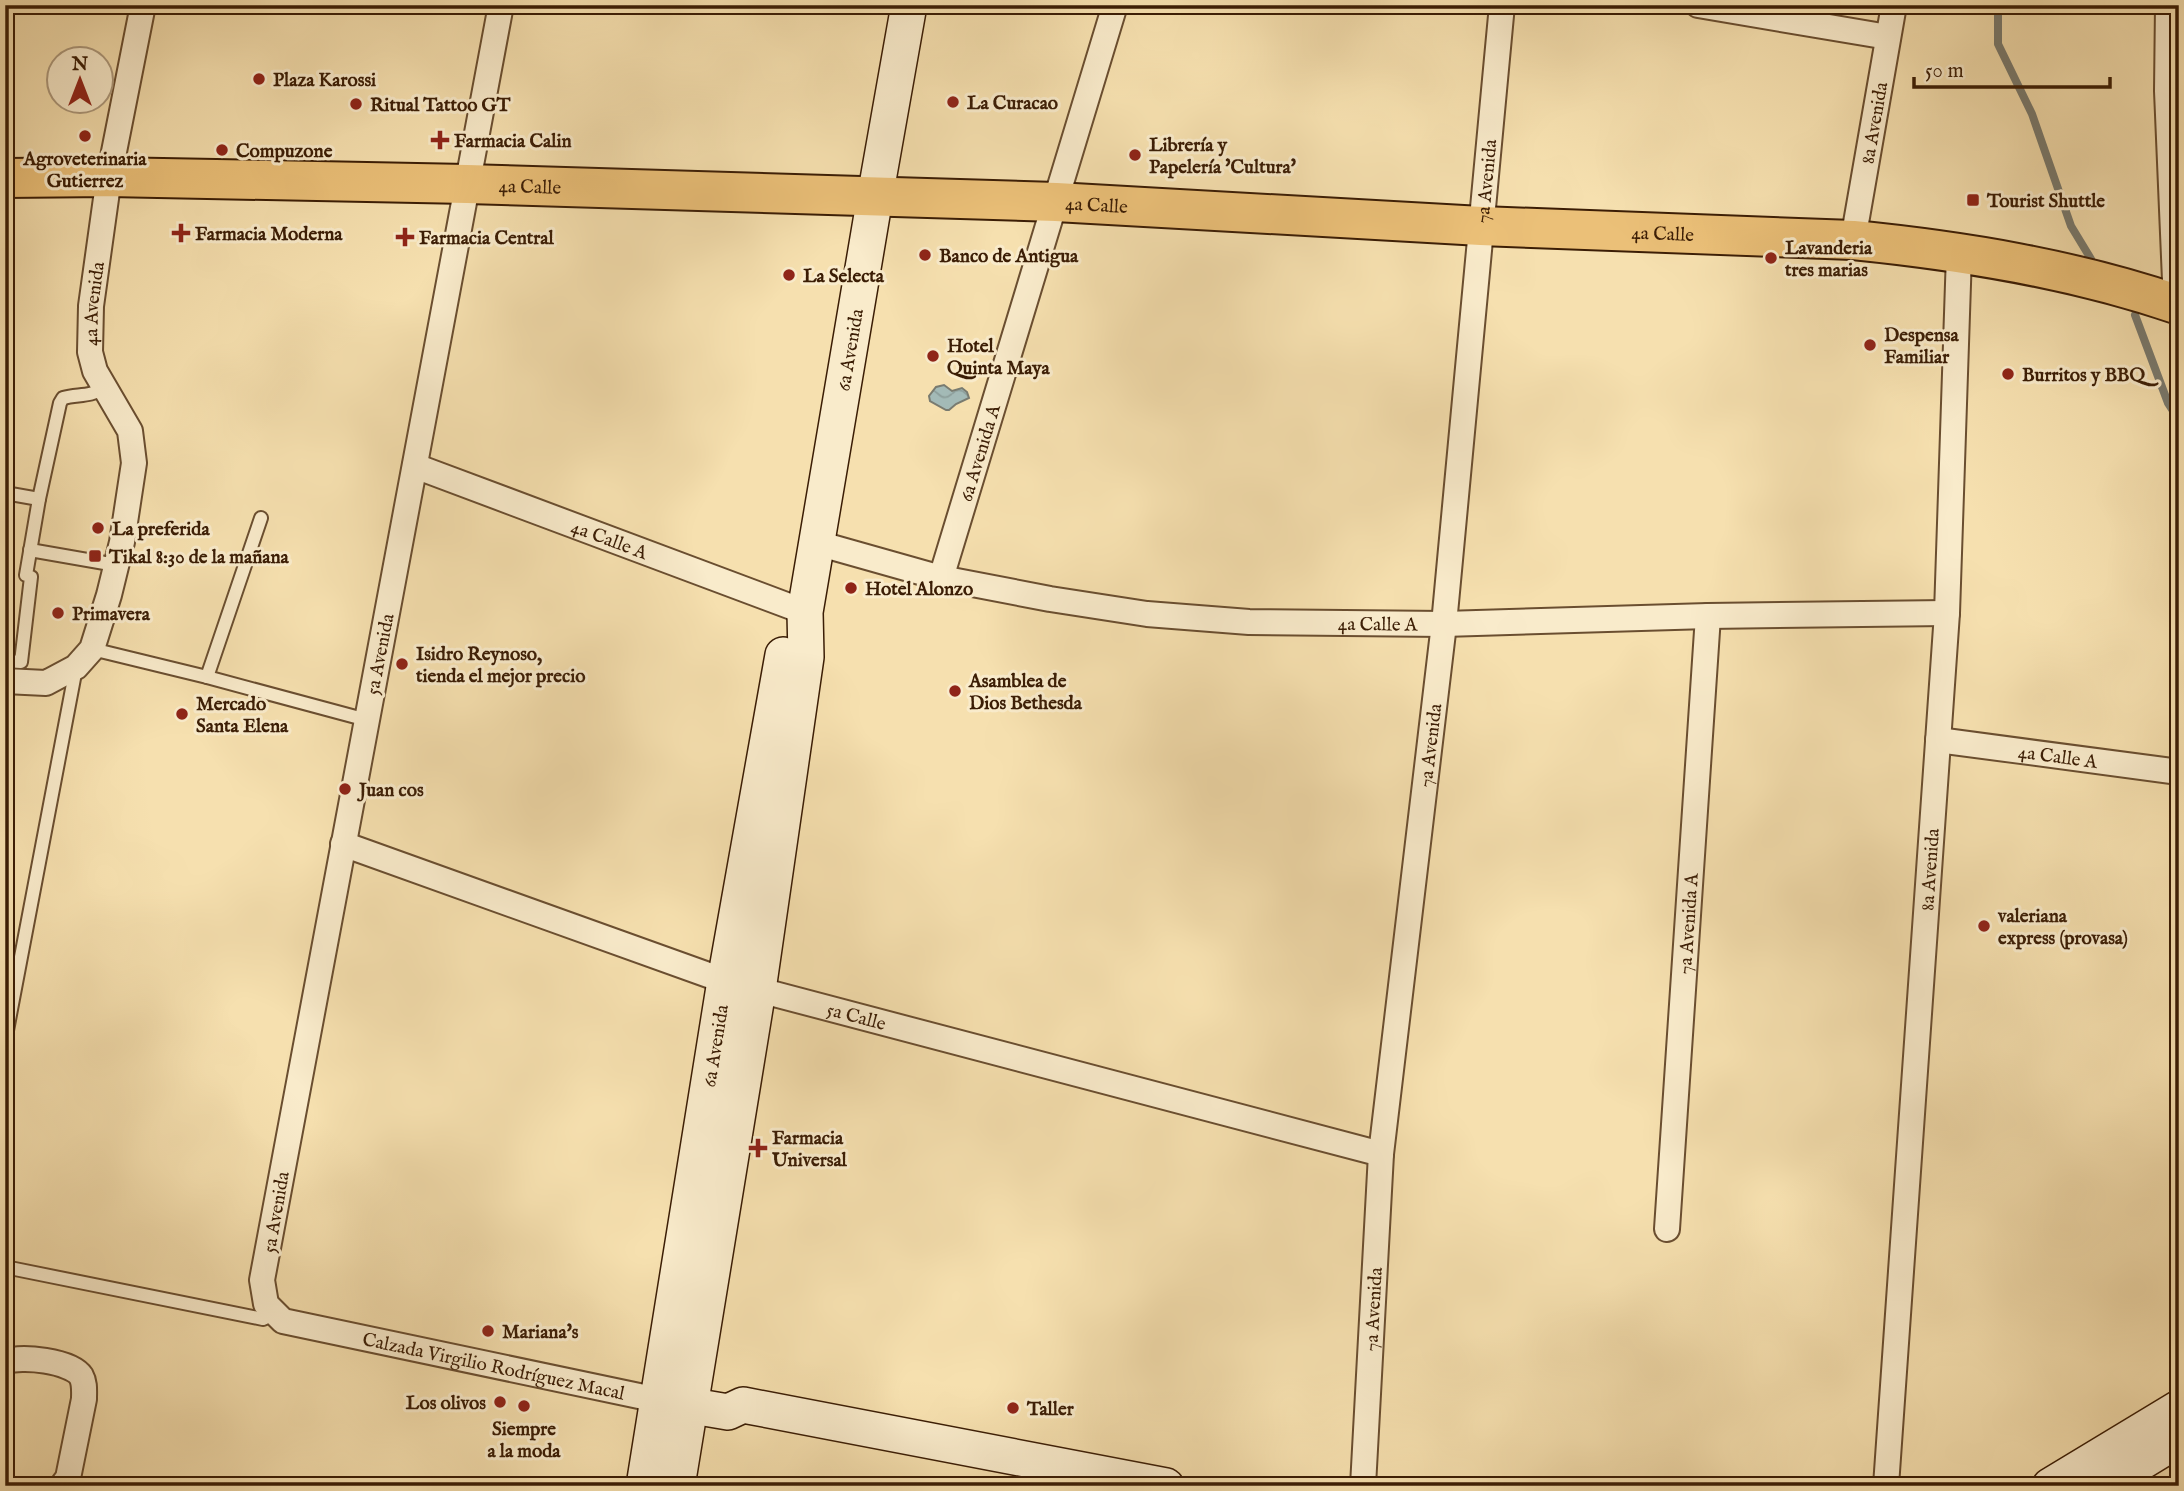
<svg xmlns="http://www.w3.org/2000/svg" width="2184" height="1491" viewBox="0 0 2184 1491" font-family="'IM FELL English',serif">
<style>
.water{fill:url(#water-waves);stroke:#797b70;stroke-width:2}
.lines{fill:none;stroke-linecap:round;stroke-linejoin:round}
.stream{stroke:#797b70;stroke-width:8}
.lane-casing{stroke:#6a4e30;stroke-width:16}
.street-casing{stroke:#6a4e30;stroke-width:28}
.secondary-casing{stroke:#3b1d05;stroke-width:38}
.primary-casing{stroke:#3b1d05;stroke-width:42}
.lane{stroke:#f9ebcb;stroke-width:12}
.street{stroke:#f9ebcb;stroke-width:24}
.secondary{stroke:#f9ebcb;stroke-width:35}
.primary{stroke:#ebc078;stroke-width:38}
.poi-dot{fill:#8f2418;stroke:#f9ebcb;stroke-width:2.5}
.labels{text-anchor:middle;stroke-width:6;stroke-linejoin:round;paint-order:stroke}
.poi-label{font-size:19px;font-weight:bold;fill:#3b1d05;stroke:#f9ebcb;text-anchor:start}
.street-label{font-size:19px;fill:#3b1d05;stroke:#f9ebcb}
</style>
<defs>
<pattern id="water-waves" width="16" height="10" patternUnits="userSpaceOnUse" patternTransform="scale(1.75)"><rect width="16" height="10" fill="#a3bab7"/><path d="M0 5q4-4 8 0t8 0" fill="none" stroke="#8d9f9c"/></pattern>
</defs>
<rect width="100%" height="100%" fill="#f6e0af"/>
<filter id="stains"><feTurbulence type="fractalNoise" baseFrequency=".00286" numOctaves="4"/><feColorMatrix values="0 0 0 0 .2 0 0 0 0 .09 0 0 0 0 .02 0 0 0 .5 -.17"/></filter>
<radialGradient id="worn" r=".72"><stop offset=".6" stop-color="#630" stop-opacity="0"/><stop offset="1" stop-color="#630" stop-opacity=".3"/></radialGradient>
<path class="water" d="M944 385 952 391 962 388 967 392 969 398 956 404 949 410H946L930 401 929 396 936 387Z"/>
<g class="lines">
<g class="stream">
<path d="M1998 5V44L2032 114 2071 226 2091 259"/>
<path d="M2135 315 2168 403 2179 420"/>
</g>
<defs>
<g id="lane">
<path d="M5 493 39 499"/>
<path d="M30 550 116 565"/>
<path d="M92 649 207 677 367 720"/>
<path d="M5 668 6 661 21 662 31 577 26 575 39 499 60 403 63 398C78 394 90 397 104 388"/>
<path d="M207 677 261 518"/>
<path d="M5 1041 76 668"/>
<path d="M5 1267 263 1319 276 1313"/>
</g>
<g id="street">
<path id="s1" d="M501 5 262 1280 266 1304 283 1321 658 1400"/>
<path d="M1698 5 1888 37"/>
<path d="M2168 5 2167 91 2176 304"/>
<path id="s2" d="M1853 240 1894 5"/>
<path id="s3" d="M415 466 805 612"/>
<path id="s4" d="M817 543 941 578 1050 599 1147 614 1249 622 1444 624 1708 616 1947 613"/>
<path id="s5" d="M941 578 1115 5"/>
<path id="s6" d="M5 681 46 683 76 667 92 649 109 595 122 542 134 463 130 431 95 371 90 352 91 306 109 177 143 5"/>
<path id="s7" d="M1938 740 2179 772"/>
<path id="s8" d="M343 844 725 981 1381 1154"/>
<path id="s9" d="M1667 1229 1708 616"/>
<path d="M5 1362C21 1355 71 1361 81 1376 85 1383 84 1391 84 1399L68 1478 62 1486"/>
<path id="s10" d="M1363 1486 1381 1154 1444 624 1502 5"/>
<path id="s11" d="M1886 1486 1947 613 1959 254"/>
</g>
<g id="secondary">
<path d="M669 1402 728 1412 743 1405 1166 1486"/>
<path id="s12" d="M644 1486 725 981 783 655"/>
<path id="s13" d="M677 1486 758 990 806 657 805 612 875 197 909 5"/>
<path d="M2050 1486 2179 1408"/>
<path d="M2102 1486 2179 1439"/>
</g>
<g id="primary">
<path id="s14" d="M5 178 109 177 467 184 1056 202 1481 226 1853 240C1963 251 2074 269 2179 305"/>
</g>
</defs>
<use href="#lane" class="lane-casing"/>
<use href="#street" class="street-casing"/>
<use href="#secondary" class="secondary-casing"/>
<use href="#primary" class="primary-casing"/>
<use href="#lane" class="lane"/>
<use href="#street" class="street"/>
<use href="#secondary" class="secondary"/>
<use href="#primary" class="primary"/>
</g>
<g class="poi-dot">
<circle cx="259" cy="79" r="7"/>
<circle cx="953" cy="102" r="7"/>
<circle cx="356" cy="104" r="7"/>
<circle cx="85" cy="136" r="7"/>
<path d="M436.5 129.5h7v7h7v7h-7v7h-7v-7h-7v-7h7z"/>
<circle cx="222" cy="150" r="7"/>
<circle cx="1135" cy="155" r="7"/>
<rect x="1966" y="193" width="14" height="14" rx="3.5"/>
<path d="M177.5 222.5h7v7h7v7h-7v7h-7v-7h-7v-7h7z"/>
<path d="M401.5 226.5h7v7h7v7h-7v7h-7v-7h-7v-7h7z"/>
<circle cx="925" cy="255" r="7"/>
<circle cx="1771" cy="258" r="7"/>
<circle cx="789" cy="275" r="7"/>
<circle cx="1870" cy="345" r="7"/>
<circle cx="933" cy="356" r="7"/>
<circle cx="2008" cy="374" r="7"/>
<circle cx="98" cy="528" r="7"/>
<rect x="88" y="549" width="14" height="14" rx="3.5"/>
<circle cx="851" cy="588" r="7"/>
<circle cx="58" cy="613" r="7"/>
<circle cx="402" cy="664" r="7"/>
<circle cx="955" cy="691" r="7"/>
<circle cx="182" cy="714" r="7"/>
<circle cx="345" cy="789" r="7"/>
<circle cx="1984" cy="926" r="7"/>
<path d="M754.5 1137.5h7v7h7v7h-7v7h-7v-7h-7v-7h7z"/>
<circle cx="488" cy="1331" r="7"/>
<circle cx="500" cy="1402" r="7"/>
<circle cx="524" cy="1406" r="7"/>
<circle cx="1013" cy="1408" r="7"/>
</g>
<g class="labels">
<g class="poi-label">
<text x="273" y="86">Plaza Karossi</text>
<text x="967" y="109">La Curacao</text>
<text x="370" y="111">Ritual Tattoo GT</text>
<text x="454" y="147">Farmacia Calin</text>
<text x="1149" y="151">Librería y<tspan x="1149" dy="22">Papelería 'Cultura'</tspan></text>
<text x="236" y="157">Compuzone</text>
<text x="85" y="165" text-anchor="middle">Agroveterinaria<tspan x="85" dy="22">Gutierrez</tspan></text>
<text x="1987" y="207">Tourist Shuttle</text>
<text x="195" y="240">Farmacia Moderna</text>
<text x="419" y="244">Farmacia Central</text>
<text x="1785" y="254">Lavanderia<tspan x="1785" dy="22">tres marias</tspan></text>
<text x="939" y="262">Banco de Antigua</text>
<text x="803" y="282">La Selecta</text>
<text x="1884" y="341">Despensa<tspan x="1884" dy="22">Familiar</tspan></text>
<text x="947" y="352">Hotel<tspan x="947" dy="22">Quinta Maya</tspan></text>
<text x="2022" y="381">Burritos y BBQ</text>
<text x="112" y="535">La preferida</text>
<text x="109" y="563">Tikal 8:30 de la mañana</text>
<text x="865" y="595">Hotel Alonzo</text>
<text x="72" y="620">Primavera</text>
<text x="416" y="660">Isidro Reynoso,<tspan x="416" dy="22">tienda el mejor precio</tspan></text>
<text x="969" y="687">Asamblea de<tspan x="969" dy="22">Dios Bethesda</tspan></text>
<text x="196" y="710">Mercado<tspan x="196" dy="22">Santa Elena</tspan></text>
<text x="359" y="796">Juan cos</text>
<text x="1998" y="922">valeriana<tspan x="1998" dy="22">express (provasa)</tspan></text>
<text x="772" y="1144">Farmacia<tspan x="772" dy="22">Universal</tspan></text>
<text x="502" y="1338">Mariana's</text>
<text x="486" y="1409" text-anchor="end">Los olivos</text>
<text x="1027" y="1415">Taller</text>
<text x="524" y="1435" text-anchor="middle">Siempre<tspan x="524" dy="22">a la moda</tspan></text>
</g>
<g class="street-label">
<text dy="7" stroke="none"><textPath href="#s2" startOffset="119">8a Avenida</textPath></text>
<text dy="7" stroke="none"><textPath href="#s10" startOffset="1311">7a Avenida</textPath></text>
<text dy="7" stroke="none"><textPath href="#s14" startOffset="525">4a Calle</textPath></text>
<text dy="7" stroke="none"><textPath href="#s14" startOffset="1092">4a Calle</textPath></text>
<text dy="7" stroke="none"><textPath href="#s14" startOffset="1659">4a Calle</textPath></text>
<text dy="7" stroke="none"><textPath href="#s6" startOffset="460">4a Avenida</textPath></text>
<text dy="7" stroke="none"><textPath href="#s13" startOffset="1150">6a Avenida</textPath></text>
<text dy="7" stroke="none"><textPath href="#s5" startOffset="131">6a Avenida A</textPath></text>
<text dy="7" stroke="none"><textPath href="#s3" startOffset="208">4a Calle A</textPath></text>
<text dy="7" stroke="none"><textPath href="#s4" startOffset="569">4a Calle A</textPath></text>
<text transform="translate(379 654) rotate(-79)" y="7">5a Avenida</text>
<text dy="7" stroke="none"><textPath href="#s10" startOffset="744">7a Avenida</textPath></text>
<text dy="7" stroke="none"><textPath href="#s7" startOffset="121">4a Calle A</textPath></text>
<text dy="7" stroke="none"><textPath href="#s11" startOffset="618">8a Avenida</textPath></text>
<text dy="7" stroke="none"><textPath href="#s9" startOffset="306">7a Avenida A</textPath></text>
<text dy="7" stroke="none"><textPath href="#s8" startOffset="542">5a Calle</textPath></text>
<text dy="7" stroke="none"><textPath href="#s12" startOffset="446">6a Avenida</textPath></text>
<text transform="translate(275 1212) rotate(-80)" y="7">5a Avenida</text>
<text dy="7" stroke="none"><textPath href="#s10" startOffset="177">7a Avenida</textPath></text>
<text dy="7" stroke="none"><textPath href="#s1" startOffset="1561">Calzada Virgilio Rodríguez Macal</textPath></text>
</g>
</g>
<rect width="2184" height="1491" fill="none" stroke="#f6e0af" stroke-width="28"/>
<rect x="7" y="7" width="2170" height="1477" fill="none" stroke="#3b1d05" stroke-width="3.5"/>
<rect x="14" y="14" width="2156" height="1463" fill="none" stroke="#3b1d05" stroke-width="2"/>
<g transform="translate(80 80)"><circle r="33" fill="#f9ebcb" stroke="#ad997c" stroke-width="2"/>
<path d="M0-5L12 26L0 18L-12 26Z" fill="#8f2418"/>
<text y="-10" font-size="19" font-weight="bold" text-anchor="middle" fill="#3b1d05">N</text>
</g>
<path d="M1914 77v10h196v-10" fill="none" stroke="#3b1d05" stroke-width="3.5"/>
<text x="1925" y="77" font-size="21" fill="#3b1d05" stroke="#f9ebcb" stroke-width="5" paint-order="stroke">50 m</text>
<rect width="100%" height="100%" filter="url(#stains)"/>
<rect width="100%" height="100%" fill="url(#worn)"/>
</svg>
